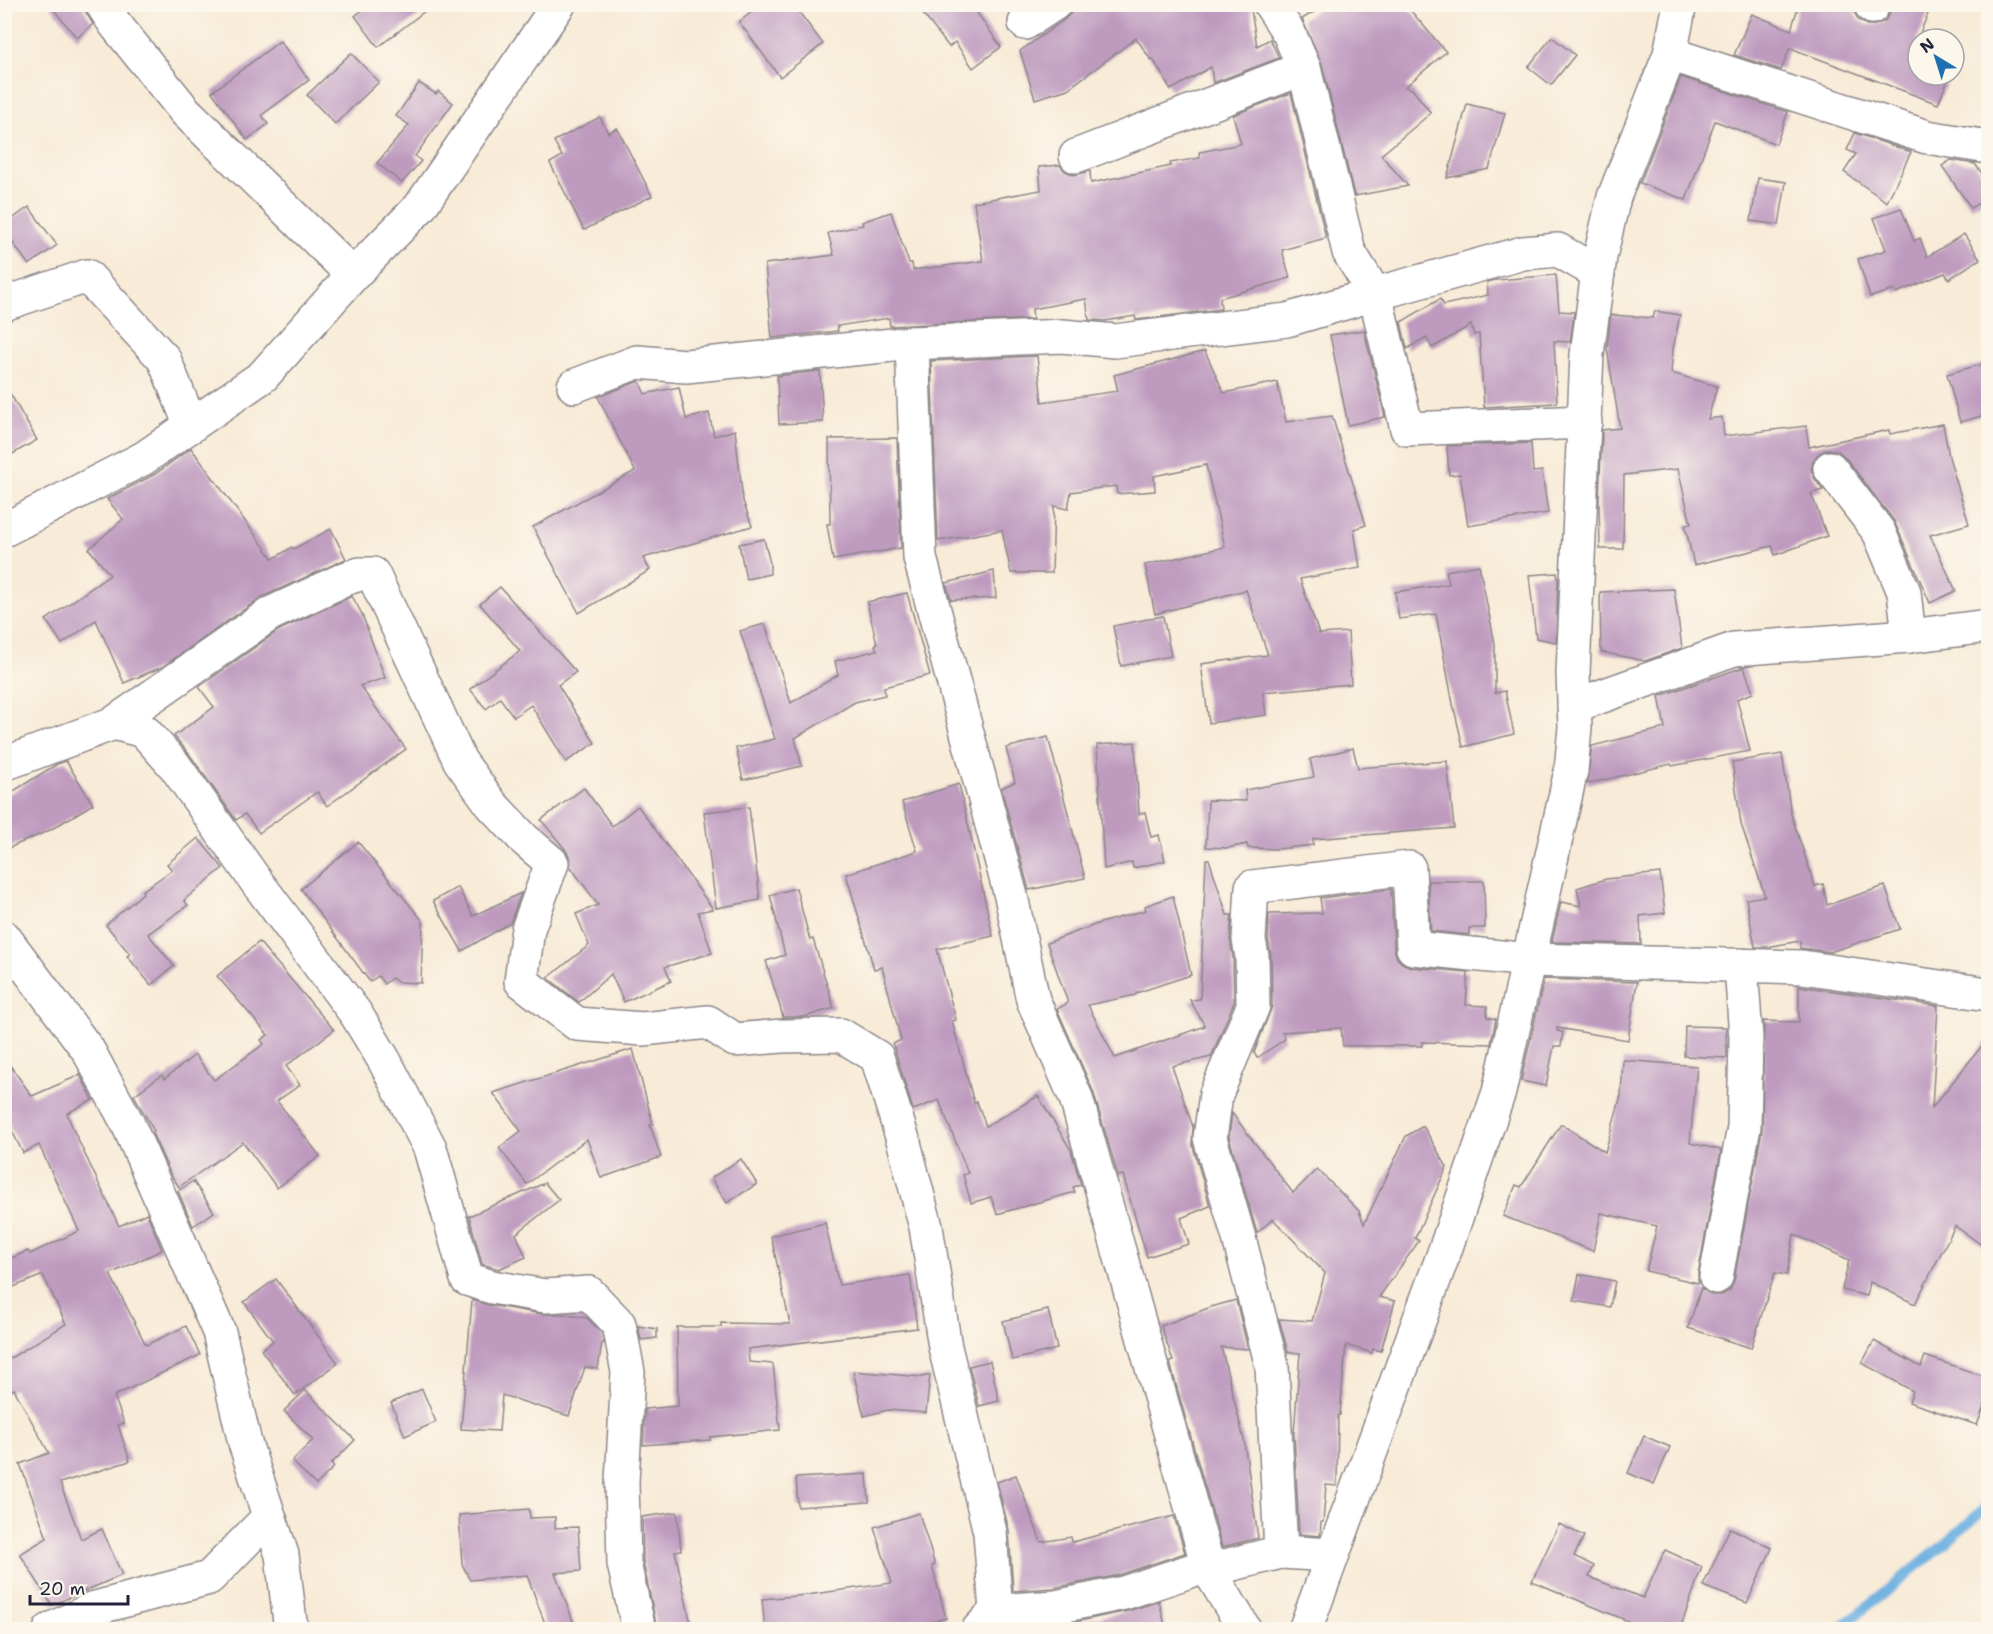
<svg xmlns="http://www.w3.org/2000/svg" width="1993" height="1634" viewBox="0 0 1993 1634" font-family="'Shantell Sans',sans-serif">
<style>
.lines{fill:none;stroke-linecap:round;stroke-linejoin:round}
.stream{stroke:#6aafe0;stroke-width:10}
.building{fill:#be9abf}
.minor-casing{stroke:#8d8689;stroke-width:36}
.minor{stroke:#fff;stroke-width:33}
</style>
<rect width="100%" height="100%" fill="#fbf7ec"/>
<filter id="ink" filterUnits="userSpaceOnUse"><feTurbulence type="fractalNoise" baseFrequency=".0167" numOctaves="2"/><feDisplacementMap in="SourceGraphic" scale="12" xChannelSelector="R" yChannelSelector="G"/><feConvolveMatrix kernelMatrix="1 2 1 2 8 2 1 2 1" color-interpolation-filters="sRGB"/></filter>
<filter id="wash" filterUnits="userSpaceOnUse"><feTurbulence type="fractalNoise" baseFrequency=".008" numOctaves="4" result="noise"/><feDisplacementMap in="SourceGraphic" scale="24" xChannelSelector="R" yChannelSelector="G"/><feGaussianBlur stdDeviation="1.35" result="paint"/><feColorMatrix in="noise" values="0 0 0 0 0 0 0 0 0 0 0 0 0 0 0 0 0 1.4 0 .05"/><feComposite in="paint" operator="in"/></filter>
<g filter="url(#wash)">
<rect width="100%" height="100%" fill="#f8ebd7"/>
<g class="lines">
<path class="stream" d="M1838 1630 1945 1544 1988 1505"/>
</g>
<g id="blocks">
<g class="building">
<path d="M49 4H81L93 24 77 38Z"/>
<path d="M370 4H434L378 47 355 16Z"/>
<path d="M762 4H793L823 44 780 77 739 22Z"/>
<path d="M915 4H971L1001 47 973 68 955 42 949 47Z"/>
<path d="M1080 4H1250L1257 46 1270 39 1279 58 1213 83 1211 67 1171 90 1153 59 1151 60 1136 38 1068 89 1035 99 1020 51 1064 20Z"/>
<path d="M1327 4H1405L1446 52 1405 87 1412 89 1431 113 1381 155 1408 186 1355 196 1354 195 1322 64 1302 19Z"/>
<path d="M1799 4H1854V11L1858 20 1867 25H1875L1885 21 1890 13 1891 4H1932L1918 38V75H1950L1938 104 1790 48 1781 70 1734 55 1752 14 1791 30Z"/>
<path d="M1552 37 1575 55 1551 85 1528 67Z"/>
<path d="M280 41 309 80 262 115 268 124 247 140 212 92Z"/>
<path d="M351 53 379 82 335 124 307 95Z"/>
<path d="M1681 77 1788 112 1776 144 1715 121 1686 200 1640 183Z"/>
<path d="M419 83 436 94 438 91 453 103 415 156 421 161 402 183 377 163 409 125 396 116Z"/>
<path d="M1291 93 1326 238 1282 250 1290 278 1220 298 1221 309 1136 320 1135 316 1105 321 1089 320 1086 299 1032 309 1033 319 890 326 889 318 837 326 838 331 772 338 765 264 834 255 828 233 863 225 862 222 891 212 909 263H912L913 270 983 261 974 202 1041 190 1039 167 1060 165 1065 171 1074 175 1090 171 1091 183 1171 166 1170 163 1200 158 1199 152 1241 144 1233 115Z"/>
<path d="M1467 104 1505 113 1489 169 1447 178Z"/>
<path d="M600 117 608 133 617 128 652 196 584 230 550 163 562 156 554 141Z"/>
<path d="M1855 133 1911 152 1887 202 1844 172 1856 154 1847 150Z"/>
<path d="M1951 160 1975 164 1989 183V196L1971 208 1942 166Z"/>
<path d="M1758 178 1786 182 1779 225 1751 221Z"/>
<path d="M29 207 57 245 29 265 4 231V225Z"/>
<path d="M1901 208 1914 241 1920 238 1927 257 1964 234 1980 259 1949 279 1945 273 1896 293 1894 290 1870 297 1858 259 1886 250 1874 218Z"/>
<path d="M1556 275 1559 311 1574 312 1570 342 1554 341 1557 403 1484 407 1479 334 1474 335 1471 325 1432 348 1426 337 1407 349 1401 322 1440 299 1444 305 1488 295 1487 282 1496 280Z"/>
<path d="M1655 311 1680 315 1673 349 1671 373 1717 386 1708 419 1722 417 1724 436 1806 426 1809 447 1889 430 1890 434 1943 424 1949 457 1969 524 1930 535 1956 591 1930 603 1894 521 1845 457 1838 451 1828 449 1818 454 1813 461 1811 470 1815 479 1823 490 1811 493 1827 536 1775 555 1772 546 1694 565 1685 525 1691 524 1678 469 1624 475 1623 549H1600L1599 500 1602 430 1620 428 1607 348 1611 315 1653 318Z"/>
<path d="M1364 330 1385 417 1348 425 1330 335Z"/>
<path d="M1205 351 1224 393 1277 382 1286 422 1332 416 1366 525 1354 529 1360 568 1300 579 1319 634 1348 632 1351 684 1263 692 1266 715 1209 723 1201 664 1268 655 1246 590 1155 614 1145 565 1225 547 1206 465 1154 476 1155 491 1117 494 1116 486 1071 492 1068 509 1054 506 1052 573H1011L1002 530 938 541 931 361 1037 356 1042 402 1118 391 1114 375Z"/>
<path d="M1989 362V414L1960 422 1947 374Z"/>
<path d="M820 371 823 422 779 424 777 376Z"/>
<path d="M639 381 645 394 679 387 686 419 709 413 714 436 735 430 743 501 752 526 643 558 650 570 579 613 533 527 635 471 598 397Z"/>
<path d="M4 383 37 440 4 459Z"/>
<path d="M897 438 901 548 833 560 827 524H830L829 439Z"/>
<path d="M1531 443 1533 472 1542 471 1548 513 1468 526 1460 474 1449 475 1447 446Z"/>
<path d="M191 448 273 559 292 547 293 549 331 529 346 559 262 597 162 667 124 683 96 620 62 644 46 620 110 575 89 549 123 519 107 499 155 474Z"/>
<path d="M764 539 770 563V574L746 579 739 544Z"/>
<path d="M1479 565 1495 644V693L1505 691 1514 734 1463 747 1453 704 1436 614 1399 619 1395 592 1449 584 1446 571Z"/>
<path d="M994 571 996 598 951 600 946 583Z"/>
<path d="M1557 573 1558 580 1556 642 1536 638 1529 575Z"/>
<path d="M500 587 576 672 558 685 595 743 566 762 531 705 514 717 500 698 486 709 470 689 520 651 480 604Z"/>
<path d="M1674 589 1682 648 1645 661 1601 652 1600 592Z"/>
<path d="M907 593 930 675 884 687 885 695 855 702 795 738 802 766 743 780 736 748 775 739 740 631 765 624 791 703 838 675 835 661 877 650 875 645 877 644 867 602Z"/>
<path d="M352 596 362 614 385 678 360 686 406 749 327 806 317 792 259 833 245 814 236 820 190 755 174 736 214 707 199 687 279 630Z"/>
<path d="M1163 616 1171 656 1121 666 1113 626Z"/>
<path d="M1744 667 1753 693 1737 699 1750 751 1672 766 1671 764 1587 784 1592 746 1665 728 1659 696Z"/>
<path d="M1048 737 1085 878 1029 890 1001 788 1015 782 1006 748Z"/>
<path d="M1135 742 1139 814 1145 812 1151 837 1159 835 1165 861 1133 868 1132 862 1104 869 1097 745Z"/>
<path d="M1353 748 1358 768 1447 761 1454 828 1313 839V845L1278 849 1248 848 1247 844 1228 848 1206 847 1208 800 1246 801 1245 790 1314 777 1310 759Z"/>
<path d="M1782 754 1791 814 1815 886 1823 884 1827 905 1885 886 1900 929 1830 952 1800 948V941L1767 947H1755L1746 899 1765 896 1741 824 1732 762Z"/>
<path d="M66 761 93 804 50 830 4 850V797L57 764Z"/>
<path d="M959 784 993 936 937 949 956 1020 952 1021 974 1103 977 1102 986 1126 1038 1096 1071 1150 1081 1185 1073 1187 1075 1192 997 1214 991 1197 971 1203 963 1175 968 1173 939 1100 913 1110 893 1044 901 1040 882 967 874 969 846 874 917 851 902 802Z"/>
<path d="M584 788 612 826 638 806 713 909 698 912 712 953 665 967 671 981 624 1002 611 974 579 1002 548 978 589 945 576 914 598 905 570 866V858L565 849 541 820Z"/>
<path d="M749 807 760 900 716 908 704 812Z"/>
<path d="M198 838 223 868 184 900 188 905 148 934 174 966 151 985 127 956 130 954 106 925 143 893 142 891 172 870 167 864Z"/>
<path d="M358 842 423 921 421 983 397 982 392 978 384 984 378 976 370 982 301 889Z"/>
<path d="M1206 859H1209L1227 915H1232L1230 939 1233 958 1234 1002 1211 1057 1172 1066 1193 1127 1192 1143 1210 1206 1181 1218 1189 1244 1147 1257 1123 1175 1118 1176 1093 1091 1057 1009 1068 1003 1047 943 1097 924 1146 910 1145 906 1173 896 1191 975 1136 993V995L1088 1005 1115 1058 1205 1026 1190 1000 1200 999Z"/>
<path d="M1660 873 1665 913 1640 916 1641 944 1552 942 1561 902 1581 906 1577 888 1606 879Z"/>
<path d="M1428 881H1484L1485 928H1469V935L1431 931Z"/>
<path d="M458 887 473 916 521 893 510 923 462 951 433 901Z"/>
<path d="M796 888 810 940 813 939 834 1008 804 1017H783L766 961 785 955 770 895Z"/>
<path d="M1391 889 1394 949 1397 958 1402 963 1411 967 1468 972 1466 1005 1487 1006V1017L1496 1019 1491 1044 1422 1042V1046H1343L1341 1028 1282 1032 1285 1039 1257 1058 1254 1053 1272 1006 1271 955 1268 939 1269 914 1322 913 1320 898Z"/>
<path d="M259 942 334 1030 286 1066 300 1085 277 1101 320 1156 277 1188 243 1142 179 1187 171 1175 152 1133 154 1131 134 1095 162 1075 164 1079 195 1055 214 1080 264 1044 261 1040 268 1035 217 976Z"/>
<path d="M1544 979 1637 982 1628 1040 1557 1028V1031L1563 1032 1561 1046H1554L1546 1086 1521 1081Z"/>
<path d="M1799 986 1938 1006 1932 1108 1989 1037V1250L1955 1226 1915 1304 1870 1282 1867 1296 1842 1290 1849 1260 1794 1234 1787 1275 1775 1273 1751 1348 1688 1328 1701 1288 1712 1295H1722L1730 1290 1734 1281 1762 1130 1764 1021 1799 1022Z"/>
<path d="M1685 1026 1726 1027 1727 1058 1684 1056Z"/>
<path d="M633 1049 653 1124 650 1125 661 1157 601 1178 587 1139 527 1184 499 1148 521 1131 493 1093Z"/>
<path d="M4 1057 32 1096 80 1075 93 1100 67 1113 73 1129 119 1226 147 1213 162 1250 110 1274 146 1345 186 1326 200 1355 114 1396 124 1423 118 1425 130 1461 60 1483 81 1539 102 1529 122 1575 52 1605 20 1554 47 1538 20 1464 49 1453 14 1389 4 1394V1362L66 1324 43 1275 4 1291V1261L28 1251 30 1254 79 1231 39 1145 23 1153 4 1115Z"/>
<path d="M1623 1060 1697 1066 1690 1143 1721 1150 1698 1274V1283L1646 1271 1657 1226 1601 1213 1593 1251 1503 1216 1516 1185 1521 1187 1561 1124 1605 1152 1621 1096Z"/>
<path d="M1232 1113 1293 1193 1317 1169 1359 1211 1364 1224 1406 1136 1423 1126 1447 1167 1415 1238 1419 1241 1379 1297 1395 1301 1381 1351 1373 1349 1372 1353 1346 1345 1340 1415H1338L1337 1486 1326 1485 1323 1522H1321L1320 1536 1299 1534 1294 1434 1300 1353 1288 1352 1279 1319 1312 1321 1325 1273 1273 1219 1257 1233 1229 1137Z"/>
<path d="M741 1159 757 1184 727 1203 711 1178Z"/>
<path d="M193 1181 214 1212 193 1226 178 1191Z"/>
<path d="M545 1183 559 1200 516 1234 526 1257 499 1269 482 1264 469 1216Z"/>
<path d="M825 1223 839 1285 910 1275 917 1328 748 1349 749 1362 773 1364 780 1430 710 1437V1440L643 1445 645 1409 678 1406 677 1327H721V1323L790 1324 771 1236Z"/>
<path d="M1579 1274 1615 1281 1610 1307 1574 1301Z"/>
<path d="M276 1279 338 1363 295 1395 261 1350 273 1341 244 1302Z"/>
<path d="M472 1300 489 1305 542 1314H561L587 1318 602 1333 604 1343H602L598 1369 585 1367 569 1416 502 1395 499 1431 461 1429Z"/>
<path d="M1236 1300 1248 1349 1221 1347 1244 1440 1258 1538 1222 1547 1173 1374 1170 1362 1173 1361 1161 1326 1211 1307Z"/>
<path d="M1048 1310 1057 1349 1012 1360 1003 1321Z"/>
<path d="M638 1326 657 1329V1338L641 1340Z"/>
<path d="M1874 1341 1921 1367 1925 1356 1989 1378V1394L1977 1425 1909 1402 1913 1391 1862 1363Z"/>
<path d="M990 1361 999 1401 979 1406 969 1366Z"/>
<path d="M853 1371 922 1377 930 1375 926 1413 888 1410 864 1416Z"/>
<path d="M422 1389 436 1422 405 1436 391 1403Z"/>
<path d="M305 1390 355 1440 331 1464 334 1467 316 1485 292 1461 313 1440 284 1411Z"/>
<path d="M1644 1436 1670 1447 1654 1484 1628 1473Z"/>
<path d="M867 1474 869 1502 798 1507 796 1478Z"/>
<path d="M1016 1475 1041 1542 1071 1537 1072 1542 1174 1516 1185 1553 1119 1575 1053 1588 1013 1591 1009 1530 997 1482Z"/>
<path d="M529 1509 530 1518 555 1517V1528L578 1527 581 1571 555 1573 576 1629H547L527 1575 470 1580 462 1564 459 1515Z"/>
<path d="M677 1512 681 1550 675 1551 692 1629H657L643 1562 642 1517Z"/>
<path d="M919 1513 935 1565 932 1566 946 1618 905 1629H765L762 1599 807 1595 892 1583 874 1527Z"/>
<path d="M1559 1524 1584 1536 1574 1556 1594 1566 1589 1577 1643 1598 1665 1550 1702 1567 1680 1629H1647L1532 1581Z"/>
<path d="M1730 1528 1772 1548 1747 1603 1703 1586Z"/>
<path d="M1159 1601 1166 1629H1029V1628L1060 1625 1128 1611Z"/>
</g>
</g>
</g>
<g filter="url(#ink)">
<use href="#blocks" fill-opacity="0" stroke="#8d8689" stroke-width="1.5"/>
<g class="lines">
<defs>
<g id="minor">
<path d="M102 4 115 24 185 111 353 275"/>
<path d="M1270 4 1289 33 1304 68 1349 252 1375 294 1523 253 1558 250 1598 273"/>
<path d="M1872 7 1873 4"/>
<path d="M1025 23 1054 4"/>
<path d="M1670 54 1927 137 1988 147"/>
<path d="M1076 156 1304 68"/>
<path d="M4 304 87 276 164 359 191 426"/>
<path d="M912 343 920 558 1011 896 1033 1000 1076 1098 1209 1570 1245 1630"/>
<path d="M574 386 637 362 686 366 912 343 1062 336 1115 341 1287 320 1375 294 1407 429 1585 422"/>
<path d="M4 530 144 458 263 376 353 275 420 207 559 4"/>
<path d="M1909 636 1988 626"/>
<path d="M1574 706 1734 649 1909 636 1904 592 1879 532 1830 468"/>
<path d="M114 723 270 614 347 578 360 574H373L460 761 492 805 525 840 552 863 528 929 521 981 577 1024 643 1029 708 1022 735 1040 782 1036 841 1035 877 1057 904 1143 926 1227 945 1347 990 1532 996 1611"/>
<path d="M4 764 114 723 144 731 175 766 256 881 356 1014 384 1060 430 1148 467 1279 492 1287 545 1296 589 1293 619 1324 628 1372 622 1482 624 1564 639 1630"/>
<path d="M4 937 88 1050 128 1124 219 1332 245 1443 282 1555 291 1630"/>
<path d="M1716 1277 1744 1127 1746 1038 1741 965"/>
<path d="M1281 1552 1272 1366 1239 1238 1210 1138 1216 1094 1253 1006 1252 956 1249 940 1252 887 1409 868 1413 948 1529 960 1802 967 1988 994"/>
<path d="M50 1630 92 1609 209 1578 269 1517"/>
<path d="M978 1630 996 1611 1056 1607 1124 1593 1193 1570H1209L1281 1552 1332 1555"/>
<path d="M1305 1630 1444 1253 1499 1092 1571 771 1575 727 1573 673 1587 354 1600 257 1614 197 1670 54 1680 4"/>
</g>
</defs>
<use href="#minor" class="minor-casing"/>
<use href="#minor" class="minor"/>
</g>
</g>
<rect width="1993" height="1634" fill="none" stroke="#fbf7ec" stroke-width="24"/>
<g transform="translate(1936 57) rotate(322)"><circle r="28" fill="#fbf7ec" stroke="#a4a2a5" stroke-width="1.5"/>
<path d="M0-4.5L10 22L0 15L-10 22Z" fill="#1f6fb2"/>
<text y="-9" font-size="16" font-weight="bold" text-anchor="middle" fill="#22223b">N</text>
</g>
<path d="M30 1595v9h98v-9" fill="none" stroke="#22223b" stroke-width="3"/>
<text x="39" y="1595" font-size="18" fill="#22223b" stroke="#fbf7ec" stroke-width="4.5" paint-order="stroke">20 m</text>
</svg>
